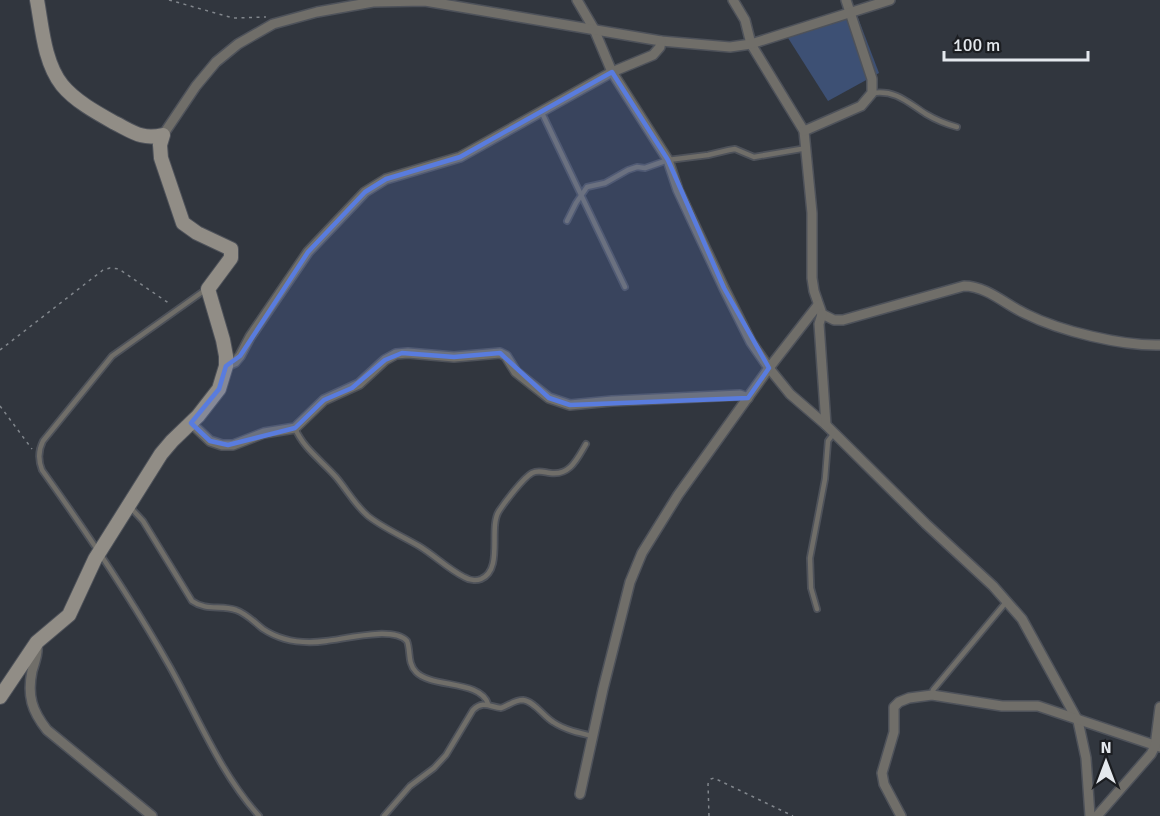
<svg xmlns="http://www.w3.org/2000/svg" width="1160" height="816" viewBox="0 0 1160 816" font-family="Signika,sans-serif">
<style>
.green{fill:#3d5074}
.lines{fill:none;stroke-linecap:round;stroke-linejoin:round}
.lane-casing{stroke:#4e525a;stroke-width:8}
.street-casing{stroke:#4e525a;stroke-width:12}
.secondary-casing{stroke:#4e525a;stroke-width:16}
.path{stroke:#81868c;stroke-width:1.5;stroke-dasharray:3 4.5;stroke-linecap:butt}
.lane{stroke:#706e69;stroke-width:4.5}
.street{stroke:#706e69;stroke-width:9}
.secondary{stroke:#918d86;stroke-width:14}
.marked{fill:#597cde;fill-opacity:0.2;stroke:#597cde;stroke-width:4.5;stroke-linejoin:round}
</style>
<rect width="100%" height="100%" fill="#31363e"/>
<path class="green" d="M855 10 879 73 828 101 783 30Z"/>
<g class="lines">
<defs>
<g id="lane">
<path d="M873 93C896 90 907 102 926 114 936 120 946 124 957 127"/>
<path d="M542 113 625 287"/>
<path d="M567 221 576 203 587 187 605 183 628 170 637 167 645 168 668 160 708 155 729 150 735 149 754 157 807 148"/>
<path d="M205 290 112 356 43 441C38 451 38 460 42 470 88 534 131 598 170 667 198 717 220 773 259 816"/>
<path d="M295 428C303 448 322 461 336 477 347 490 355 505 368 516 383 528 402 536 419 546 434 555 448 569 464 577 469 580 476 581 481 579 504 569 488 528 499 511 505 502 523 478 532 473 538 470 543 472 550 473 570 476 577 459 586 444"/>
<path d="M131 508 143 521 192 601C206 611 221 605 236 610 247 614 254 622 263 629 281 641 304 644 326 641 345 639 393 626 407 641 411 651 407 663 416 672 431 688 481 680 488 704"/>
<path d="M817 609 811 588 810 558 825 479 828 441 834 433"/>
<path d="M932 694 933 690 1007 601"/>
<path d="M384 816 410 786 434 768 446 755 473 710C483 700 490 707 501 708 508 706 514 700 523 700 534 701 543 716 553 722 565 730 579 733 593 736"/>
</g>
<g id="street">
<path d="M577 0 594 29 612 72 668 160 678 190 724 288 751 342 769 368 790 394 826 425 926 524 993 586 1022 619 1078 721 1086 758 1090 816"/>
<path d="M733 0 745 20 751 44 804 131 812 213V278L814 291 822 314 834 320H843L964 286C987 286 1006 305 1026 314 1060 331 1122 346 1160 345"/>
<path d="M804 131 861 106 872 93V79L846 0"/>
<path d="M163 135 196 86 216 62 238 44 273 24 317 12 373 2 425 1 661 41 730 47 751 44 890 0"/>
<path d="M822 314 819 324 826 425"/>
<path d="M226 366 235 362 240 356 250 337 308 252 365 192 386 179 460 157 612 72 653 55 660 47 661 41"/>
<path d="M191 423 210 441 222 445H233L264 433 295 428 324 400 359 384 385 360 396 354 408 353 454 357 500 353 506 356 516 372 549 398 570 405 612 401 740 395 748 398"/>
<path d="M37 643C38 654 35 661 32 671 27 696 32 711 47 730L152 816"/>
<path d="M580 794 603 689 630 582 642 553 678 495 769 368 818 305"/>
<path d="M901 816 884 784 882 773 894 732V707L899 702 909 698 932 695 1002 706H1038L1160 747"/>
<path d="M1097 816 1151 754 1155 746 1160 707"/>
</g>
<path id="secondary" d="M0 697 37 642 69 615 95 559 161 454 172 441 198 416 219 389 226 366V356L223 340 208 289 231 258V249L197 233 183 223 161 158 160 145 163 135C142 140 133 132 115 123 97 113 75 101 62 85 44 62 42 27 37 0"/>
</defs>
<use href="#lane" class="lane-casing"/>
<use href="#street" class="street-casing"/>
<use href="#secondary" class="secondary-casing"/>
<g class="path">
<path d="M169 0 233 18 266 17"/>
<path d="M0 350 103 270 110 268 119 269 170 304"/>
<path d="M0 406 32 449"/>
<path d="M709 816 708 784 711 779 714 778 793 816"/>
</g>
<use href="#lane" class="lane"/>
<use href="#street" class="street"/>
<use href="#secondary" class="secondary"/>
</g>
<path class="marked" d="M612 72 668 160 724 288 769 368 748 398 570 405 549 398 500 353 454 357 402 353 385 360 352 388 324 400 295 428 228 445 210 441 191 423 219 389 226 366 240 356 308 252 365 192 386 179 460 157Z"/>
<g transform="translate(1106 762)" stroke="#1b1d21" stroke-width="4.5" paint-order="stroke">
<path d="M0-4.5L10 22L0 15L-10 22Z" fill="#e4e8ed"/>
<text y="-9" font-size="16" font-weight="bold" text-anchor="middle" fill="#e4e8ed">N</text>
</g>
<path d="M944 51v9h144v-9" fill="none" stroke="#e4e8ed" stroke-width="3"/>
<text x="953" y="51" font-size="18" fill="#e4e8ed" stroke="#1b1d21" stroke-width="4.5" paint-order="stroke">100 m</text>
</svg>
